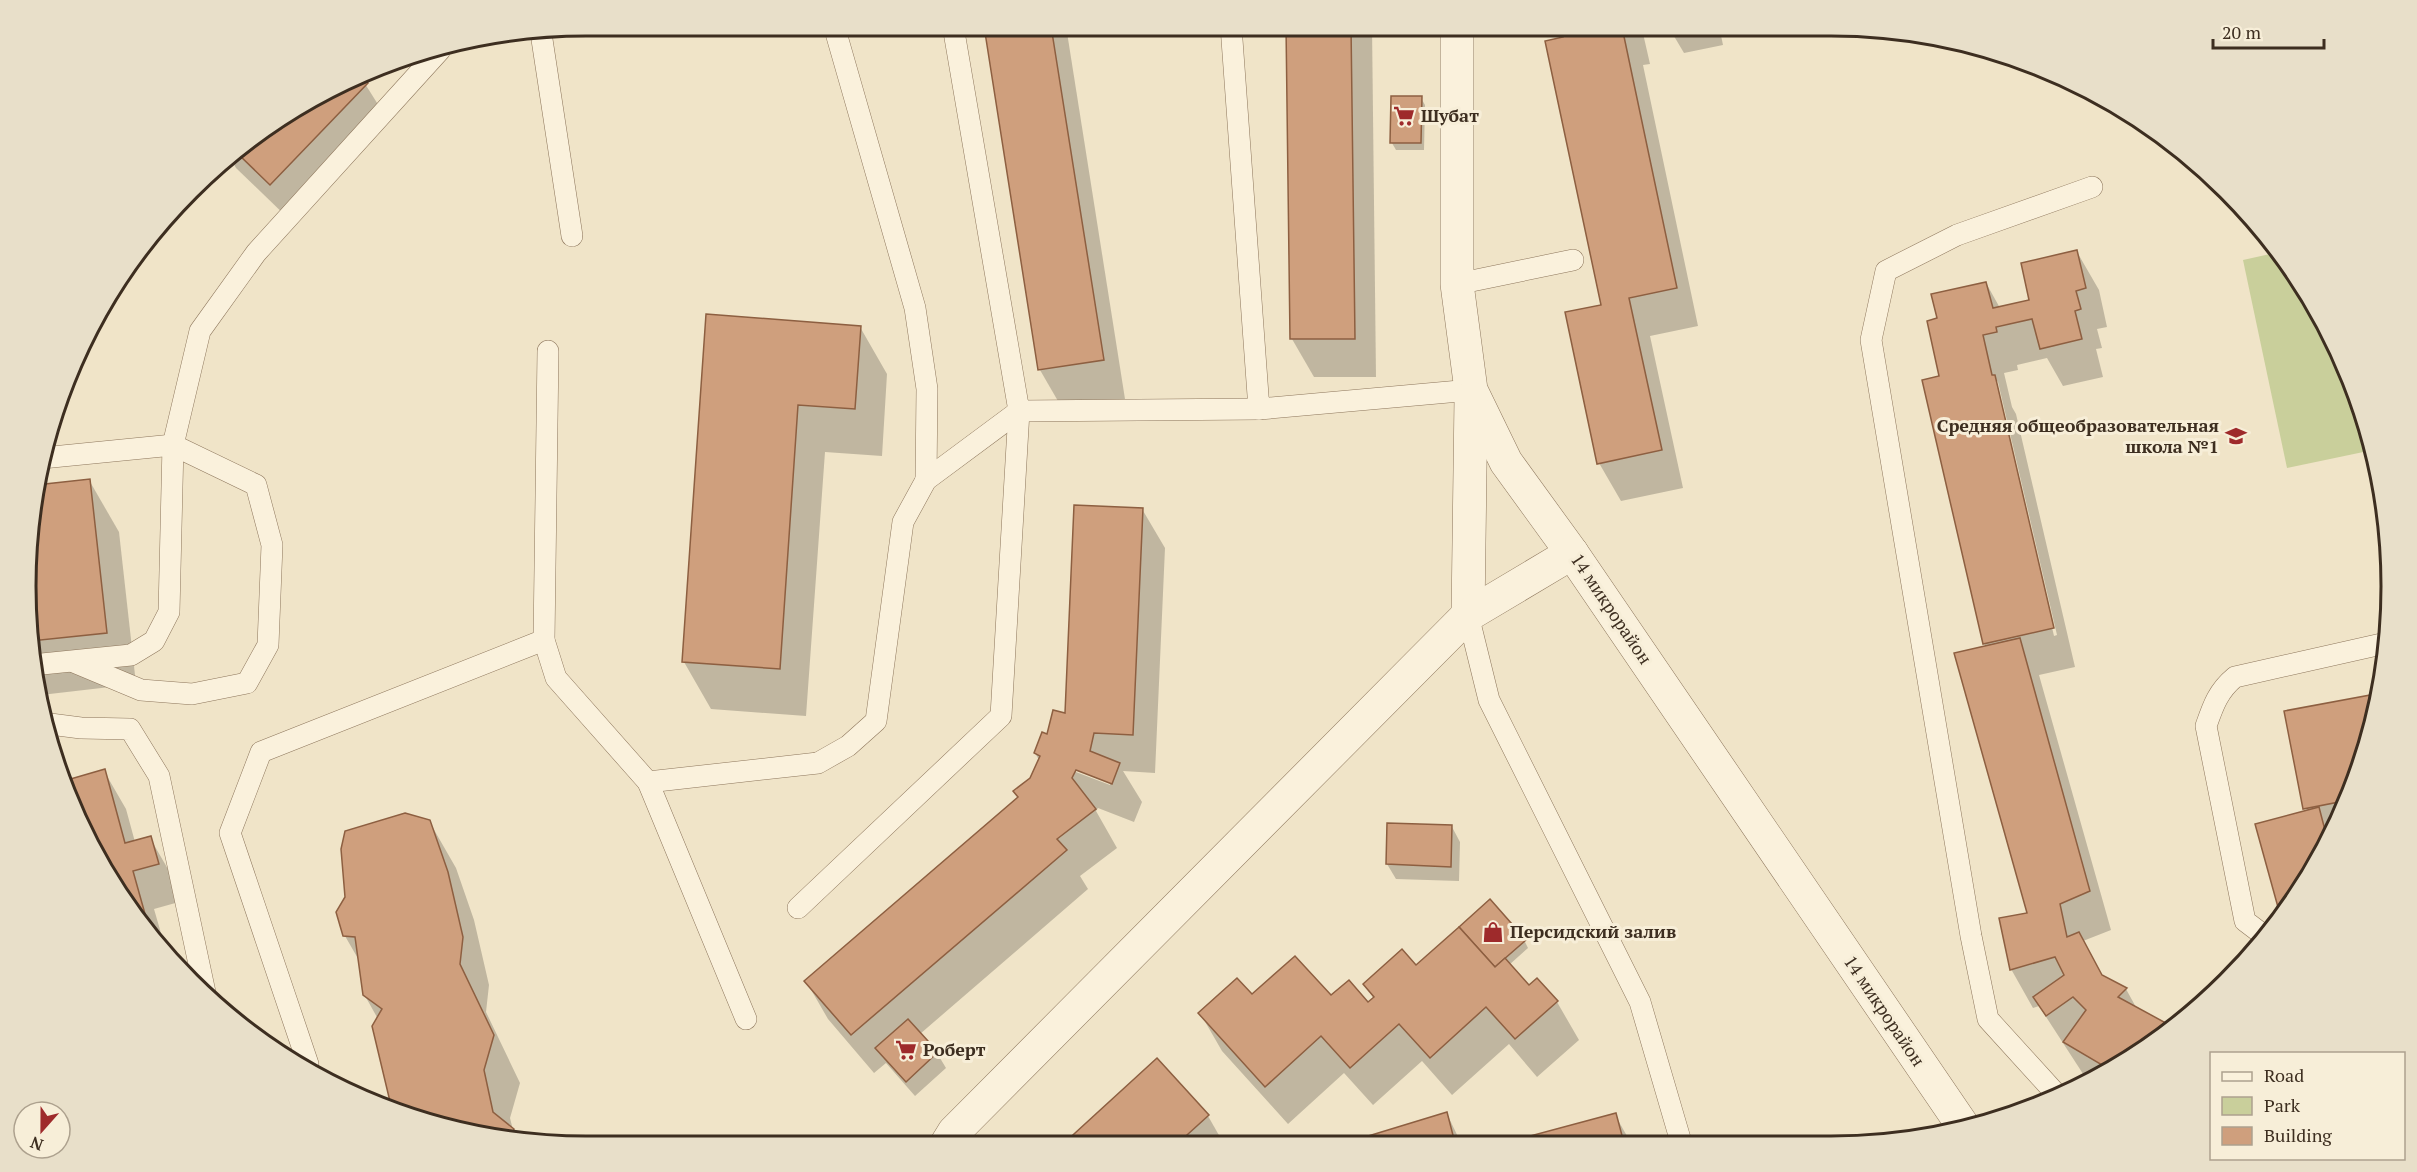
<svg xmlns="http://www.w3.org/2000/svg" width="2417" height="1172" viewBox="0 0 2417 1172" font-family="'PT Serif',serif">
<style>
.green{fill:#c9cf9b}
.shadow{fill:#0003;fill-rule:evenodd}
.building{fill:#cf9f7d;stroke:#8d5f41;stroke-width:1.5}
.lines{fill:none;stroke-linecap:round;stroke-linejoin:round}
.lane-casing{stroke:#8d765c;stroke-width:22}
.street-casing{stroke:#8d765c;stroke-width:34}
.lane{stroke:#faf1dc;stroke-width:21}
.street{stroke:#faf1dc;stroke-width:33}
.labels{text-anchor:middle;stroke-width:6;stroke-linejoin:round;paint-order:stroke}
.poi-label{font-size:18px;font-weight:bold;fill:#3d2e20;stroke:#f7eed8;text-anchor:start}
.street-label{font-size:18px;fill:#3d2e20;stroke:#f7eed8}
.rim{fill:none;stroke:#3d2e20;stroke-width:3}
</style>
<rect width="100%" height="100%" fill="#f0e4c8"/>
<path class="green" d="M2279 252 2297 275 2349 372 2373 450 2287 468 2243 260Z"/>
<g class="shadow">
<path d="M986 26H1066L1125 399 1062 408 1040 370Z"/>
<path d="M1288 26H1372L1376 377H1314L1292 339Z"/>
<path d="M1562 26H1657L1642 29 1650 64 1643 65 1698 326 1650 336 1683 488 1621 501 1599 463 1603 306Z"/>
<path d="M1668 26H1719L1723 45 1684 53Z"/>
<path d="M362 79 389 122 292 222 236 168 230 157 245 142Z"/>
<path d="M1421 98 1425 105 1424 150H1396L1392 143Z"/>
<path d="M2077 252 2099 290 2107 327 2097 329 2102 348 2096 349 2103 377 2063 386 2047 358 2017 365 2018 370 2004 373 2012 407 2016 414 2075 667 2039 675 2111 930 2083 941 2103 977 2126 989 2137 1009 2174 1029 2087 1080 2039 1006 2033 1008 2011 969 2029 914 1941 378 1938 319 1986 283 2000 308 2031 301ZM1994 378 1998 382 2057 635 2054 636Z"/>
<path d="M708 315 860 327 887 374 882 456 825 452 806 716 711 709 684 662Z"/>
<path d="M89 480 119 532 136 684 41 695 30 659 36 486Z"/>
<path d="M1142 509 1165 548 1155 773 1123 771 1142 802 1134 822 1098 808 1096 811 1117 848 1080 876 1088 889 920 1034 937 1053 946 1068 915 1096 886 1063 874 1073 828 1019 806 981 1019 798 1039 760 1035 753 1066 715ZM1069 766 1110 782V785L1068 769Z"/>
<path d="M2381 694 2349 801 2282 916 2307 812 2286 712Z"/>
<path d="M104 771 126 809 135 842 150 838 172 876 179 902 154 909 167 954 141 927 83 834 67 781Z"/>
<path d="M429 821 456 868 474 920 489 985 486 1012 520 1083 510 1118 513 1130 518 1140 476 1136 394 1111 374 1026 378 1019 364 994 360 962 345 936Z"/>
<path d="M1452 827 1460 842 1459 881 1396 879 1387 864Z"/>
<path d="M1524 940 1528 948 1509 965 1529 987 1557 1002 1579 1040 1537 1077 1509 1044 1452 1095 1422 1061 1373 1105 1344 1073 1288 1124 1222 1051 1200 1013 1252 997 1331 998 1368 1004 1374 999 1365 984 1416 967Z"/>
<path d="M1447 1114 1461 1143 1348 1144Z"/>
<path d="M1615 1115 1631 1143H1533L1531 1137Z"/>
<path d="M1208 1116 1224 1144 1064 1145Z"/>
</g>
<g class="building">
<path d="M984 26H1051L1104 360 1038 370Z"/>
<path d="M1286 26H1351L1355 339H1290Z"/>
<path d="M1560 26H1628L1622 27 1677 288 1629 298 1662 450 1597 464 1565 312 1601 305 1545 41 1563 37Z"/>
<path d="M363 78 368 83 270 185 235 151 245 142Z"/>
<path d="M1391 96H1422L1421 143H1390Z"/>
<path d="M2077 250 2086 288 2076 291 2081 309 2075 311 2082 339 2040 349 2032 319 1996 327 1997 332 1983 335 1992 375H1995L2054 628 1983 644 1922 380 1939 376 1927 321 1937 318 1931 294 1986 282 1993 308 2029 300 2021 263Z"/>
<path d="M706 314 861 326 855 409 798 405 780 669 682 662Z"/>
<path d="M90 479 107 633 31 641 36 485Z"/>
<path d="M1074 505 1143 508 1133 735 1094 733 1090 751 1120 763 1112 784 1076 770 1072 778 1096 809 1057 839 1067 850 851 1035 804 981 1018 797 1013 791 1030 778 1040 756 1034 753 1042 732 1047 734 1053 710 1065 713Z"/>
<path d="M2020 638 2090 891 2060 904 2067 937 2079 932 2102 975 2127 988 2118 997 2175 1028 2107 1068 2063 1042 2086 1010 2073 997 2046 1016 2033 997 2064 975 2055 957 2010 970 1999 918 2027 913 1954 653Z"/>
<path d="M2381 693 2349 800 2303 809 2284 711Z"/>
<path d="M105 769 125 843 151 836 159 864 133 871 152 939 141 927 83 834 67 780Z"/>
<path d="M2319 807 2327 838 2281 918 2255 824Z"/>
<path d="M405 813 430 820 448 872 463 937 460 964 494 1035 484 1070 493 1112 514 1129 512 1139 476 1136 392 1110 372 1026 382 1009 363 995 355 937 343 936 336 912 345 897 341 849 345 831Z"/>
<path d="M1387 823 1452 825 1451 867 1386 864Z"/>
<path d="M1490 899 1526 940 1495 967 1459 927Z"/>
<path d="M1459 927 1495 967 1505 958 1529 985 1537 978 1558 1001 1515 1039 1486 1007 1430 1058 1399 1024 1350 1068 1321 1036 1265 1087 1198 1013 1237 978 1252 994 1295 956 1331 995 1349 980 1368 1002 1374 997 1363 984 1402 949 1416 965Z"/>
<path d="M908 1019 938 1052 906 1082 875 1048Z"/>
<path d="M1157 1058 1209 1115 1177 1144 1062 1145Z"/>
<path d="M1447 1112 1455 1143 1342 1144Z"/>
<path d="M1616 1113 1624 1143H1531L1530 1136Z"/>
</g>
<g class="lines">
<defs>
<g id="lane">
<path d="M834 26 915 308 927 389 926 480"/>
<path d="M953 26 1019 411 1259 409"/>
<path d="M1231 26 1259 409 1471 390"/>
<path d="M541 33 572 236"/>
<path d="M1457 284 1573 260"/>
<path d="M548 351 544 640 556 678 648 782 818 763 848 746 876 721 903 522 926 480 1019 411"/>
<path d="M42 458 173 445 256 485 272 545 268 645 247 683 192 694 141 690 74 662"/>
<path d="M1468 615 1489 700 1640 1002 1681 1142"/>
<path d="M32 665 131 655 154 641 169 612 173 445 200 331 256 253 440 50"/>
<path d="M50 724 81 728 130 729 159 776 206 997"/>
<path d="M648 782 746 1019"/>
<path d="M798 908 1001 716 1019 411"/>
<path d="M2266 937 2245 921 2206 726C2213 706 2218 691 2235 677L2386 643"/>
<path d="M308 1064 230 833 261 752 544 640"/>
<path d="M2058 1096 1988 1019 1971 936 1871 340 1886 271 1957 235 2092 187"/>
</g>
<g id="street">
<path d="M1457 26V284L1471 390 1506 462 1572 553 1963 1126"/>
<path d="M1468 615 1471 398"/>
<path d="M946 1145 954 1132 1468 615 1572 553"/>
</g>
</defs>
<use href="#lane" class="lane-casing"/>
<use href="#street" class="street-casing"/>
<use href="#lane" class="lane"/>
<use href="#street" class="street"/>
</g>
<defs>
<symbol id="supermarket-bare" viewBox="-9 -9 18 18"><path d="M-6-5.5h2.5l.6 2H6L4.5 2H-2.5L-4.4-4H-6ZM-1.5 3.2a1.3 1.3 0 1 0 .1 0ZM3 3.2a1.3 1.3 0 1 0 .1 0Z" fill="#9e2a2b" stroke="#f7eed8" stroke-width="2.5" paint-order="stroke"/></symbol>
<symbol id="school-bare" viewBox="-9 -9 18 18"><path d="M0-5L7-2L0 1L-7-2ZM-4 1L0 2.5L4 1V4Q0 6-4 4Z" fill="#9e2a2b" stroke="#f7eed8" stroke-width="2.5" paint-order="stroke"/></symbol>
<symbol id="shop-bare" viewBox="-9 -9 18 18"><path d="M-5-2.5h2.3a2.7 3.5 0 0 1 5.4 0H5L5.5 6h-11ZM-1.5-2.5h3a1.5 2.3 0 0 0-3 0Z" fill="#9e2a2b" stroke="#f7eed8" stroke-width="2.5" paint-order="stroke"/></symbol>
</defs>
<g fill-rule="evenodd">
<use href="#supermarket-bare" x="1389" y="101" width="30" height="30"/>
<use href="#school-bare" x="2221" y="421" width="30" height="30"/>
<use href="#shop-bare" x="1478" y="917" width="30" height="30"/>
<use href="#supermarket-bare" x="891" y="1035" width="30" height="30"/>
</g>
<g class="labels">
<g class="poi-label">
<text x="1421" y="122">Шубат</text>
<text x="2219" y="432" text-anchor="end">Средняя общеобразовательная<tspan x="2219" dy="21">школа №1</tspan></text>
<text x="1510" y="938">Персидский залив</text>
<text x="923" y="1056">Роберт</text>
</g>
<g class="street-label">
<text transform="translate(1611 609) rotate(56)" y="6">14 микрорайон</text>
<text transform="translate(1884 1011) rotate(56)" y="6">14 микрорайон</text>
</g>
</g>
<path d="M0 0H2417V1172H0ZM586 36H1831A550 550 0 0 1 2381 586V586A550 550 0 0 1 1831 1136H586A550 550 0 0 1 36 586V586A550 550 0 0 1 586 36Z" fill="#e8dfc9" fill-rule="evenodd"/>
<path class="rim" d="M586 36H1831A550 550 0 0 1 2381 586V586A550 550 0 0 1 1831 1136H586A550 550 0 0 1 36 586V586A550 550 0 0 1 586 36Z"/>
<rect x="2210" y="1052" width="195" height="108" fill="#f7eed8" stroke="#ada18e" stroke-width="1.5"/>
<rect x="2222" y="1072" width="30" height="9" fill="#faf1dc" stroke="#ada18e" stroke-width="1.5"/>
<text x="2264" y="1082" font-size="18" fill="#3d2e20">Road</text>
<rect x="2222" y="1097" width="30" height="18" fill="#c9cf9b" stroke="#ada18e" stroke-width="1.5"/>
<text x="2264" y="1112" font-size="18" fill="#3d2e20">Park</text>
<rect x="2222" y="1127" width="30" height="18" fill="#cf9f7d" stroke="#ada18e" stroke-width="1.5"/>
<text x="2264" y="1142" font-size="18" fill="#3d2e20">Building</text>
<g transform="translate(42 1130) rotate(201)"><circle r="28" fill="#f7eed8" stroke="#ada18e" stroke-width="1.5"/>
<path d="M0-4.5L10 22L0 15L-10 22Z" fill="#9e2a2b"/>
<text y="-9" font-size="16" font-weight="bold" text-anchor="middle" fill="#3d2e20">N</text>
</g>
<path d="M2213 39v9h111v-9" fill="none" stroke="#3d2e20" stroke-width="3"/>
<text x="2222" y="39" font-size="18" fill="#3d2e20" stroke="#f7eed8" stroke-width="4.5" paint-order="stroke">20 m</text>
</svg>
